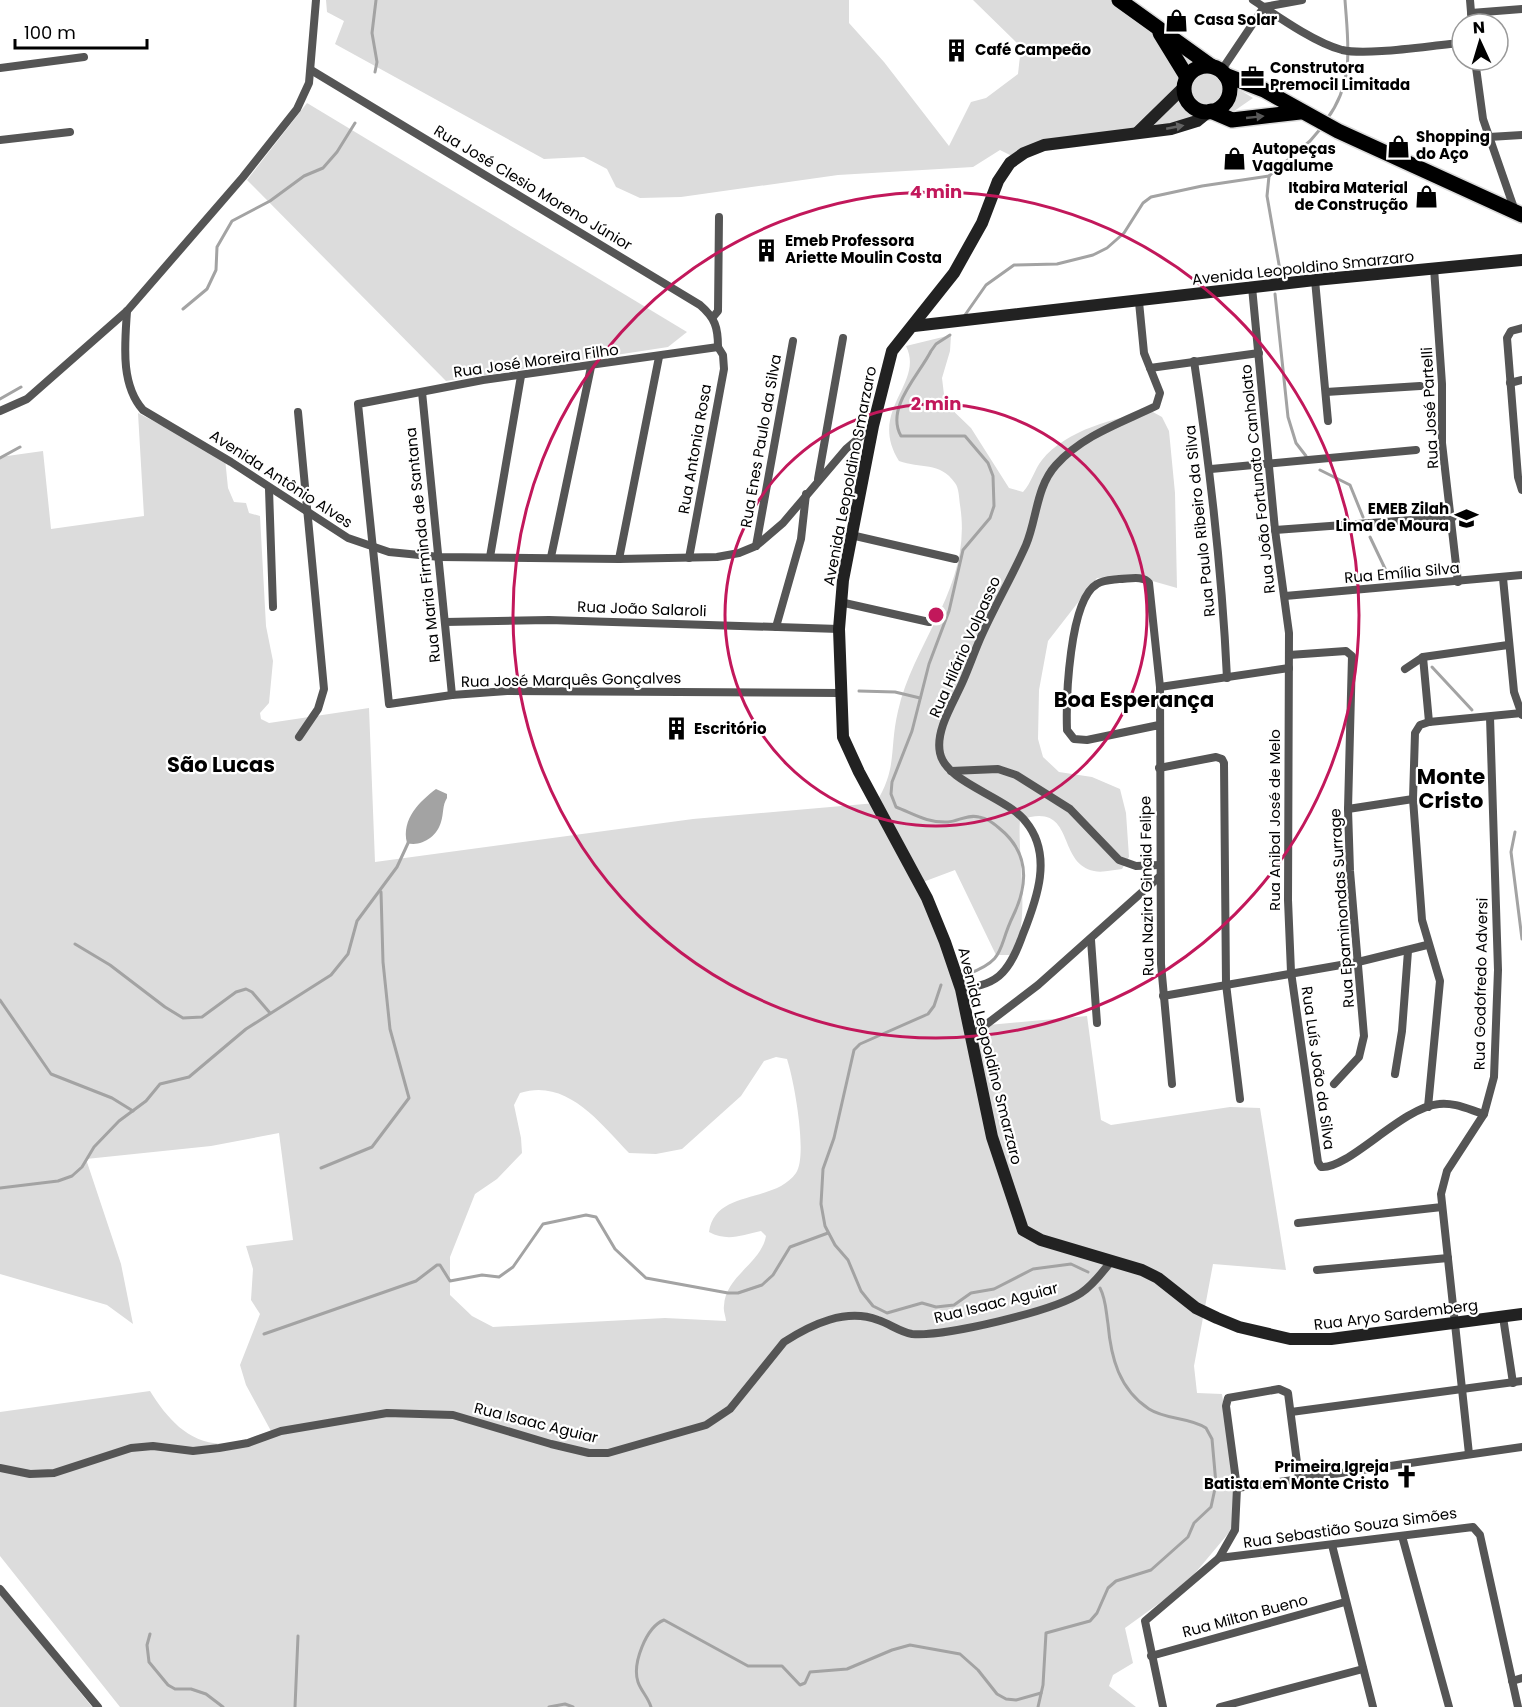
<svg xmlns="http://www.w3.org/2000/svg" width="1522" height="1707" viewBox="0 0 1522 1707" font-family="Poppins,sans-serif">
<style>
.green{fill:#dcdcdc;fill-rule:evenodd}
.water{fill:#a3a3a3}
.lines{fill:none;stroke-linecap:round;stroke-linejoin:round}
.stream{stroke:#a3a3a3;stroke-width:3}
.highway-casing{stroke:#dbdbdb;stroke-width:18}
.street{stroke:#555;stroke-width:8}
.secondary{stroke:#222;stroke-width:12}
.highway{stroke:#000;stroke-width:15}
.oneway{fill:#595959}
.oneway2{fill:#646464}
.ring{fill:none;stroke:#c2185b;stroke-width:3}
.labels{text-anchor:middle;stroke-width:4.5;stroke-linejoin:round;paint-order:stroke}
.poi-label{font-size:15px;font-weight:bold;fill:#000;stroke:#fff;text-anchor:start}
.street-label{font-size:15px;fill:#000;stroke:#fff}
.district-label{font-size:21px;font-weight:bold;fill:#000;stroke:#fff}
.centre{fill:#c2185b;stroke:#fff;stroke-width:3}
.ring-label{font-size:18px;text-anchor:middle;font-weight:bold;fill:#c2185b;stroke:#fff;stroke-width:4.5;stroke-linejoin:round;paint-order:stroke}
</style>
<rect width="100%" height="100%" fill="#fff"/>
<g class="green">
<path d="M326 0H849V23L884 62 949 146 971 102 986 98 1018 74 1021 47 973 0H1110L1191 60 1253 98 1224 118 1162 127 1014 157 1000 150 973 167 838 175 681 197 640 198 616 187 607 169 584 157 544 159 335 44 344 21 327 12Z"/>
<path d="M307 103 687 332 668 347 446 381 247 180Z"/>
<path d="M951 335 950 351 942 378 945 403 971 428 1009 488 1023 492C1032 482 1034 470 1042 460 1066 430 1115 418 1151 411L1162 417 1169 431 1175 493 1177 588 1135 576 1097 578 1048 641 1039 690 1038 739 1043 757 1059 772 1092 777 1120 789 1126 813 1129 857 1122 869C1113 870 1102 873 1094 871 1055 863 1077 800 1020 820 1017 856 1032 926 1011 955H996L955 870 923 882 967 1027 1087 1016 1101 1120 1111 1125 1230 1107 1260 1108 1286 1270 1213 1264 1194 1366 1197 1393 1222 1394 1235 1479 1232 1529 1186 1584 1125 1628 1133 1663 1113 1675 1109 1686 1136 1707H120L0 1556V1412L150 1391C167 1418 187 1442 221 1444 236 1445 256 1435 271 1431L246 1385 240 1365 260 1314 251 1300 253 1269 246 1246 293 1240 279 1133 211 1146 86 1159 121 1264 133 1324 107 1305 0 1274V457L43 451 51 529 144 516 138 413 225 458 228 488 234 502 246 503 249 513 260 516 266 626 273 661 269 703 260 713 261 719 269 723 369 708 375 862 693 819 876 803C898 767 889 749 898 711 915 638 973 586 960 505 959 498 959 488 955 483 940 461 920 469 899 461 867 410 925 384 906 346ZM776 1057 787 1059C794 1080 808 1156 796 1173 774 1204 715 1189 709 1232 728 1242 742 1235 761 1231L766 1236C761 1264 725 1276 724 1306 723 1311 726 1317 726 1321L665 1318 493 1327 472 1316 450 1295V1257L475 1194 497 1179 522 1153 521 1138 514 1105 520 1093C567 1078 600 1123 629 1153L656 1154 682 1149 741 1096 764 1061Z"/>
<path d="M0 1593 92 1707H0Z"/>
</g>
<path class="water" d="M436 789 447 794V798C442 806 444 813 441 822 437 837 421 847 407 843 401 819 420 801 436 789Z"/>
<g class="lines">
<g class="stream">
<path d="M375 72 377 62 372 33 376 0"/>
<path d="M1327 119C1355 81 1348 44 1345 0"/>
<path d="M1269 176 1267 196 1281 276"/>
<path d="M1275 294 1288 417 1296 443 1306 456"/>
<path d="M183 309 207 289 216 270 217 247 232 221 270 201 304 176 323 168 337 152 355 123"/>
<path d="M965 315 986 285 1014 265 1057 264 1093 255 1107 248 1124 233 1143 203 1151 197 1202 186 1269 176 1310 141 1322 127"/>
<path d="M950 335 936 344 931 351C919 375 885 408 901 436H965L988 463 993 476 994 506 990 518 963 550 949 611 929 664 912 731 892 782 891 794 896 807C914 814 927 823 948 822 959 821 967 814 979 817 987 818 993 823 999 828 1029 852 1029 883 1013 916 997 949 1007 959 968 974"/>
<path d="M0 399 21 387"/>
<path d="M0 458 20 447"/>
<path d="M1320 470 1350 485 1363 517"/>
<path d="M1370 537 1390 579"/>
<path d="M1432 667 1472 710"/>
<path d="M859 691 895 692 920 698"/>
<path d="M1515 832 1511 852 1522 939"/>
<path d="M75 944 110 965 165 1007 183 1018 202 1017 236 992 246 989 252 992 270 1013"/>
<path d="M941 985 934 1006 928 1014 860 1044 854 1050 834 1138 823 1169 821 1204 825 1226 835 1245 848 1260 861 1291 873 1306 887 1313 922 1303 936 1307 954 1305 971 1293 994 1289 1033 1269 1071 1264 1088 1272"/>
<path d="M0 1000 51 1074 112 1098 133 1111"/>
<path d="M321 1168 372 1147 409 1098 390 1029 383 962 381 892"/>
<path d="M0 1188 58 1181 72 1176 82 1167 94 1147 119 1121 146 1101 160 1084 189 1077 246 1029 331 975 348 954 357 921 397 867 409 841"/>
<path d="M264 1334 416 1281 437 1265H440L450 1281 482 1275 499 1277 513 1267 543 1224 586 1215 596 1217 615 1249 646 1278 728 1293H738L762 1285 773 1275 790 1247 828 1233"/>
<path d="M150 1634 147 1645 149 1662 168 1685 175 1689H191L206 1694 223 1707"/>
<path d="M295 1707 298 1636"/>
<path d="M549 1707 565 1704 573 1707"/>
<path d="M651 1707C648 1697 641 1691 638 1682 632 1664 646 1627 664 1620L748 1666H782L800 1685 805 1683 810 1672 847 1669 892 1650 910 1645 960 1654 978 1670 997 1694 1006 1699 1016 1700 1041 1693"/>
<path d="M1038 1707 1043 1685 1046 1633 1090 1621 1097 1613 1108 1588 1116 1581 1151 1570 1188 1537 1194 1523 1211 1507 1216 1484 1212 1439 1206 1428C1190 1417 1166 1420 1149 1409 1119 1389 1111 1358 1108 1324 1106 1312 1106 1299 1100 1288"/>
</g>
<defs>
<g id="highway">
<path d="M1119 0 1211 66"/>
<path d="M1160 33 1187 77"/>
<circle cx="1207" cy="89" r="23"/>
<path d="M1225 75 1264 90 1338 131 1522 215"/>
<path d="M1211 111 1232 120 1300 112"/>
</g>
</defs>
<use href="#highway" class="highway-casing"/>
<g class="street">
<path d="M1253 0C1277 16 1315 43 1342 50 1368 56 1433 45 1462 43"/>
<path d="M1470 0 1472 24"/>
<path d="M1471 13 1522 9"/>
<path d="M1475 60 1483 119 1515 211"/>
<path d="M0 68 84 57"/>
<path d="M311 70 700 305C715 318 718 327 718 347"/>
<path d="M1221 71 1264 7 1302 0"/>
<path d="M1489 137 1522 135"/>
<path d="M0 140 70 132"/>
<path d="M1434 268 1442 384V443L1458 582"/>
<path d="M1315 280 1328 421"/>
<path d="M1252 287 1275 530 1289 633 1288 900 1291 972 1318 1162 1321 1167C1348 1170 1402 1107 1439 1104 1454 1102 1470 1110 1484 1114"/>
<path d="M127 311C125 343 120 384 143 410L231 462 348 538 389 552 440 557 619 559 717 557 739 553 756 546 783 523 846 449 873 426"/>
<path d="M713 317 718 311 719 217"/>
<path d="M1522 328 1511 331 1507 338 1518 477 1522 490"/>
<path d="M718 347 483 380 358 404 389 704 452 695 507 691 840 693"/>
<path d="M1194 361C1210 467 1222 571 1227 678"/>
<path d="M1150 368 1259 353"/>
<path d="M1510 383 1522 380"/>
<path d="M422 392 452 695"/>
<path d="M1326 392 1420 386"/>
<path d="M0 411 27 399 127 311 243 177 297 109 309 83 316 0"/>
<path d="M298 412 324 689 318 709 299 737"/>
<path d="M1211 469 1416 450"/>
<path d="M818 479 843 338"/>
<path d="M269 489 273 607"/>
<path d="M1275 530 1453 517"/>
<path d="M851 535 955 559"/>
<path d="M756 546 793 341"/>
<path d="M490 557 521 376"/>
<path d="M551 557 591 367"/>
<path d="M689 558 724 369 723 355 718 347"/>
<path d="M619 559 659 357"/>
<path d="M1503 578 1514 692 1522 715"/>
<path d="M1285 596 1522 575"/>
<path d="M840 602 929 622"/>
<path d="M445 622 549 620 839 629"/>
<path d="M776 627 801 539 806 494"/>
<path d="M1289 655 1346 651 1352 656 1348 809 1350 871 1364 1036 1359 1057 1334 1084"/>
<path d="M1423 657 1429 722"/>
<path d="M1405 669 1423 657 1508 645"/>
<path d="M1160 687 1289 668"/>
<path d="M1159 725 1087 740 1074 739 1067 730C1066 700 1069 600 1097 584 1103 580 1111 580 1119 579 1129 579 1143 575 1149 583L1160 687 1161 964 1172 1084"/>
<path d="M1159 768 1216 757 1222 759 1224 763 1226 984 1240 1099"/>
<path d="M951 771 998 769 1016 775 1070 809 1119 860 1136 866 1159 865"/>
<path d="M1348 809 1413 799"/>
<path d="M1091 940 1097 1023"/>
<path d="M961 989C974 987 988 985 999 976 1011 966 1018 948 1023 934 1037 899 1053 855 1026 822 1006 796 946 783 940 753 935 730 954 702 963 681 969 667 974 653 980 639 994 607 1012 577 1026 545 1037 519 1036 487 1056 465 1083 435 1121 423 1156 406L1160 393 1144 353 1139 302"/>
<path d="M1163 996 1358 962 1427 945"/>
<path d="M971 1036 1038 985 1159 877"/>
<path d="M1395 1074 1402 1031 1408 951"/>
<path d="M1428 1107 1440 981 1422 920 1413 799 1415 733 1420 725 1429 722 1522 713"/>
<path d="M1298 1223 1442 1207"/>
<path d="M1317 1270 1448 1258"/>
<path d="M1503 1317 1513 1383"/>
<path d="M1291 1412 1522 1381"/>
<path d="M1469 1454 1441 1194 1447 1171 1484 1114 1494 1077 1498 970 1490 717"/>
<path d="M0 1468 30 1474 54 1473 131 1448 153 1446 193 1451 219 1448 248 1443 281 1431 387 1413 453 1415 551 1444 589 1453H608L706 1425 730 1409 784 1342C812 1324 846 1308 878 1320 890 1324 900 1332 912 1334 944 1337 1054 1311 1081 1293 1093 1285 1103 1272 1112 1260"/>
<path d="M1237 1488 1522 1447"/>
<path d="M1402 1536 1449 1707"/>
<path d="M1332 1545 1373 1707"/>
<path d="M1219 1558 1473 1527 1480 1535 1518 1707"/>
<path d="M0 1589 98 1707"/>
<path d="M1151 1656 1345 1602"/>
<path d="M1512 1681 1522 1678"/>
<path d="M1163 1707 1145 1621 1219 1558 1235 1530 1237 1488 1226 1406 1228 1398 1279 1389 1288 1393 1299 1478"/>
<path d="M1220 1707 1363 1669"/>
</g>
<g class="secondary">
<path d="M1208 112 1197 121 1171 129 1044 145 1024 153 1010 163 998 181 982 223 954 273 892 351 873 426 843 580 839 629 843 737 859 772 927 898 945 942 961 989 992 1137 1023 1230 1041 1240 1142 1270 1158 1278 1196 1308 1217 1318 1239 1327 1290 1339H1331L1522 1314"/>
<path d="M1138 132 1184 87"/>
<path d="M914 326 1315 280 1522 260"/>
</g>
<use href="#highway" class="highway"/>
</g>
<defs><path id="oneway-solid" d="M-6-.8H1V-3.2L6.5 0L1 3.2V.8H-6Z" transform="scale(1.5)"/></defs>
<use class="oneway" href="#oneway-solid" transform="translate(1255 117) rotate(-6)"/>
<use class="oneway2" href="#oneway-solid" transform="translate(1175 127) rotate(-11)"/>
<g class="ring">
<circle cx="936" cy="615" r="211"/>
<circle cx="936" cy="615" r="423"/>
</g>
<defs>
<symbol id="shop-bare" viewBox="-9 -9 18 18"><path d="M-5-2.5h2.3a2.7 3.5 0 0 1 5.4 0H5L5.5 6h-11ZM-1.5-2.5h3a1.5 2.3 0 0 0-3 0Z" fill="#000" stroke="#fff" stroke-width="2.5" paint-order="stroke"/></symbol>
<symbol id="building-bare" viewBox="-9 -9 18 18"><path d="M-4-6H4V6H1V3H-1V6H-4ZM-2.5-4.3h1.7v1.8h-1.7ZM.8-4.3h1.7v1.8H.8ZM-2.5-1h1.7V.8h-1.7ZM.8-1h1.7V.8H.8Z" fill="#000" stroke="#fff" stroke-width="2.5" paint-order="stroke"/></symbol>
<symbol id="office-bare" viewBox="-9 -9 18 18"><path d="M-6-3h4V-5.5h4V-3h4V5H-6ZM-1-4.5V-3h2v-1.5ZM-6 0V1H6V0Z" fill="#000" stroke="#fff" stroke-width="2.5" paint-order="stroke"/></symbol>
<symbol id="school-bare" viewBox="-9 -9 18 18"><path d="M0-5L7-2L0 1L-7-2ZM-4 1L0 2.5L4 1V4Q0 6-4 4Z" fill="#000" stroke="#fff" stroke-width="2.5" paint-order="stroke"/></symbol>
<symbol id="church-bare" viewBox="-9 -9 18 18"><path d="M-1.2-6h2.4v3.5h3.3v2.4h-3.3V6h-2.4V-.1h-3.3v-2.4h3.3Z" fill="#000" stroke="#fff" stroke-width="2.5" paint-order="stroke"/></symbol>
</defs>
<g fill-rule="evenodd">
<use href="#shop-bare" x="1160" y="4" width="33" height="33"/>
<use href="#building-bare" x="940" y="34" width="33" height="33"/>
<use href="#office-bare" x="1236" y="60" width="33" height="33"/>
<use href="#shop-bare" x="1382" y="130" width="33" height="33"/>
<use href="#shop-bare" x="1218" y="142" width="33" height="33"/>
<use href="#shop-bare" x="1410" y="180" width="33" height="33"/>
<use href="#building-bare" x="750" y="234" width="33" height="33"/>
<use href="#school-bare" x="1450" y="502" width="33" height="33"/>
<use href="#building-bare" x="660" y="712" width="33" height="33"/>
<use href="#church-bare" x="1390" y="1460" width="33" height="33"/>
</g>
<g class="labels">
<g class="poi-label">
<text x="1194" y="25">Casa Solar</text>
<text x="975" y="55">Café Campeão</text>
<text x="1270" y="73">Construtora<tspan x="1270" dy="17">Premocil Limitada</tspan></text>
<text x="1416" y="142">Shopping<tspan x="1416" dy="17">do Aço</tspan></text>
<text x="1252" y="154">Autopeças<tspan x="1252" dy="17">Vagalume</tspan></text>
<text x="1408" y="193" text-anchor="end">Itabira Material<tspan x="1408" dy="17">de Construção</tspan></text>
<text x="785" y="246">Emeb Professora<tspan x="785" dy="17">Ariette Moulin Costa</tspan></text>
<text x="1449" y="514" text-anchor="end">EMEB Zilah<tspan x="1449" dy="17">Lima de Moura</tspan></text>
<text x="694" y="734">Escritório</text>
<text x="1389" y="1472" text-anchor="end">Primeira Igreja<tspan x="1389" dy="17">Batista em Monte Cristo</tspan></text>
</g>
<g class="street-label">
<text transform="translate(533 188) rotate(31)" y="5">Rua José Clesio Moreno Júnior</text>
<text transform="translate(1303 268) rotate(-6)" y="5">Avenida Leopoldino Smarzaro</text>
<text transform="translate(536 361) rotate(-8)" y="5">Rua José Moreira Filho</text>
<text transform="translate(1430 408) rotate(-93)" y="5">Rua José Partelli</text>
<text transform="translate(761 441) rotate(-80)" y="5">Rua Enes Paulo da Silva</text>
<text transform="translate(695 449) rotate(-80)" y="5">Rua Antonia Rosa</text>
<text transform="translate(850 476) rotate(-79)" y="5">Avenida Leopoldino Smarzaro</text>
<text transform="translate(281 479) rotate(33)" y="5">Avenida Antônio Alves</text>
<text transform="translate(1258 479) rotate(-96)" y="5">Rua João Fortunato Canholato</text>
<text transform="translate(1200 521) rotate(-96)" y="5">Rua Paulo Ribeiro da Silva</text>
<text transform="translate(423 545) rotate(-96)" y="5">Rua Maria Firminda de Santana</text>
<text transform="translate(1402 573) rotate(-5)" y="5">Rua Emília Silva</text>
<text transform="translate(642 609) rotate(2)" y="5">Rua João Salaroli</text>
<text transform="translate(965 647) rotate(-66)" y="5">Rua Hilário Volpasso</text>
<text transform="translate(571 680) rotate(-1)" y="5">Rua José Marquês Gonçalves</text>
<text transform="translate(1275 820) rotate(-90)" y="5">Rua Anibal José de Melo</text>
<text transform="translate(1147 886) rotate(-91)" y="5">Rua Nazira Ginaid Felipe</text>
<text transform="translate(1342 908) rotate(-94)" y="5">Rua Epaminondas Surrage</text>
<text transform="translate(1481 984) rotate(-89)" y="5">Rua Godofredo Adversi</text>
<text transform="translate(990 1056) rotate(76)" y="5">Avenida Leopoldino Smarzaro</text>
<text transform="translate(1318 1068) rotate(82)" y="5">Rua Luís João da Silva</text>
<text transform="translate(996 1303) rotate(-14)" y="5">Rua Isaac Aguiar</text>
<text transform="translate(1396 1315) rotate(-7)" y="5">Rua Aryo Sardemberg</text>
<text transform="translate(536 1423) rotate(14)" y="5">Rua Isaac Aguiar</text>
<text transform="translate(1350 1528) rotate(-8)" y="5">Rua Sebastião Souza Simões</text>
<text transform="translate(1245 1616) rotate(-15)" y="5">Rua Milton Bueno</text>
</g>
<g class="district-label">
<text x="1134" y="707">Boa Esperança</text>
<text x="221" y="772">São Lucas</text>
<text x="1451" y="784">Monte<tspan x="1451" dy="24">Cristo</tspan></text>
</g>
</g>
<circle cx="936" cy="615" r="9" class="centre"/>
<g class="ring-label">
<text x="936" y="198">4 min</text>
<text x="936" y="410">2 min</text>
</g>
<g transform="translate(1480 42) rotate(356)"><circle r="28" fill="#ffffff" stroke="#999999" stroke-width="1.5"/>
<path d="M0-4.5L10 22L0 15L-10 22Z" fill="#000000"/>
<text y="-9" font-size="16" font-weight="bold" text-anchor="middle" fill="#000000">N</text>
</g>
<path d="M15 39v9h132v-9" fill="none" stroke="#000000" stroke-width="3"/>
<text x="24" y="39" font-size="18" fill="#000000" stroke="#ffffff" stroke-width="4.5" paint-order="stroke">100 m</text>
</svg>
